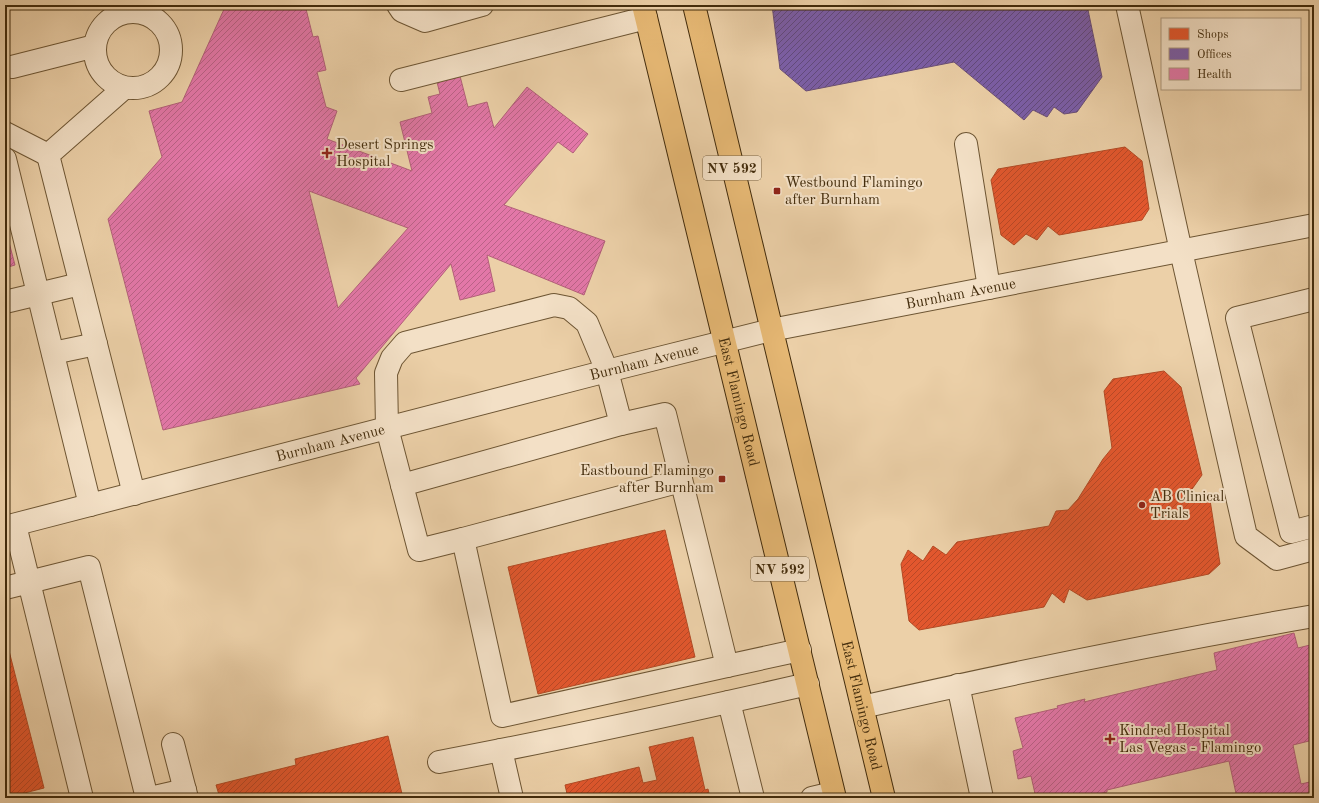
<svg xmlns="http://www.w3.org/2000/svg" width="1319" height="803" viewBox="0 0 1319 803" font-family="'Old Standard TT',serif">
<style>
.shops{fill:url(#shops-hatch);stroke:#b44a24}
.offices{fill:url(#offices-hatch);stroke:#6a4f78}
.health{fill:url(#health-hatch);stroke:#b36079;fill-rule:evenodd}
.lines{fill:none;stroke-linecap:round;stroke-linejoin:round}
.minor-casing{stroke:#6d5533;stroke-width:24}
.major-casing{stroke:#432c0c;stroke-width:24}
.minor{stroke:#f3e0c6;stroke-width:22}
.major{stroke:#e6b874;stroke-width:22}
.poi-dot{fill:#8f2418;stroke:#f3e0c6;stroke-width:1.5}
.labels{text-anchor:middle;stroke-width:4;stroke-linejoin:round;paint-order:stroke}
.shield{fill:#f3e0c6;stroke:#786244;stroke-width:1}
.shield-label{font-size:14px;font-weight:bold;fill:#432c0c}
.poi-label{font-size:15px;fill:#432c0c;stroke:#f3e0c6;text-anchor:start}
.street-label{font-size:15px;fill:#432c0c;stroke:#f3e0c6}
</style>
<defs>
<pattern id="shops-hatch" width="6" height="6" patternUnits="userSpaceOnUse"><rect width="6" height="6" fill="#e4572e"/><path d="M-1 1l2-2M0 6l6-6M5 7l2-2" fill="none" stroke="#ba4826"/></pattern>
<pattern id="offices-hatch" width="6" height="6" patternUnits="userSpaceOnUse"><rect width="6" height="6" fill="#7b5ea7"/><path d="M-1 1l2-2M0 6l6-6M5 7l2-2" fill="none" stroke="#614a7e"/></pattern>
<pattern id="health-hatch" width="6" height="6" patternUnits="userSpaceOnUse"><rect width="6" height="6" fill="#e377a8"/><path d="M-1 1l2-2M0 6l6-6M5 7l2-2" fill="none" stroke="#ba6287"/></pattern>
</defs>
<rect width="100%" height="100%" fill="#ecd0a8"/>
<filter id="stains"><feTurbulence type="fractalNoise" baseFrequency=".005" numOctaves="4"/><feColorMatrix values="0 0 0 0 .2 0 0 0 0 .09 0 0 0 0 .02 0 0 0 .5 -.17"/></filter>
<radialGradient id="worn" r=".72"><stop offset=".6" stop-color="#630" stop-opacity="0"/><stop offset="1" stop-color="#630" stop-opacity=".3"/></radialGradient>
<g class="shops">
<path d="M1125 147 1142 161 1149 209 1142 220 1059 235 1048 226 1037 240 1026 234 1014 245 1001 235 991 180 998 169Z"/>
<path d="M1164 371 1181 387 1202 475 1190 492 1210 500 1220 564 1209 574 1087 600 1069 589 1064 603 1052 593 1044 607 919 630 909 621 901 564 908 550 923 561 933 546 946 555 957 542 1049 526 1056 511 1068 510 1078 499 1103 459 1112 448 1104 391 1113 379Z"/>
<path d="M665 530 695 657 538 694 508 567Z"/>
<path d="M5 635 44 788 5 798Z"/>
<path d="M388 736 403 798H220L216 785 296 765 295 759Z"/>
<path d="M693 737 705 790 708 789 710 798H568L565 785 639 767 643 783 657 780 649 747Z"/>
</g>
<path class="offices" d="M772 5H1087L1102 77 1077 112 1064 114 1054 107 1047 117 1033 110 1024 120 954 62 806 91 780 69Z"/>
<g class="health">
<path d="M214 5H305L313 37 318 36 326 70 317 72 326 107 337 111 327 139 412 171 400 122 432 113 428 97 440 94 437 82 460 76 468 107 487 102 494 128 527 87 588 134 573 153 558 142 504 205 605 241 584 295 487 255 495 291 460 300 451 264 356 378 360 384 163 430 108 219 162 157 149 111 182 102 225 7 218 9ZM309 191 408 228 338 308Z"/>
<path d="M5 227 15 265 5 268Z"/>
<path d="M1294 633 1298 648 1314 644V743L1313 740 1293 745 1301 784 1314 781V798H1237L1229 761 1107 790V792L1082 798 1080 796 1072 798H1036L1031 776 1018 779 1013 751 1023 748 1015 718 1058 708 1057 706 1085 699 1084 702 1217 670 1214 653Z"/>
</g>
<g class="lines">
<defs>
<g id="minor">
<path d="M398 5 402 11 425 21 482 5"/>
<path d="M1127 5 1181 251 1246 536 1277 559 1314 549"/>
<circle cx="133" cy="50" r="38"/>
<path d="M12 67 95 46"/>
<path d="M401 80 646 18"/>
<path d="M124 88 48 155 134 494"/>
<path d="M5 133 48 155"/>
<path d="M966 144 989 288"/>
<path d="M5 159 90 505"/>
<path d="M1314 299 1237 318 1291 532 1314 526"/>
<path d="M5 302 80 284"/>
<path d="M554 305 569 308 587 323 607 371 621 424 665 414 727 666 502 716 463 539 419 550 387 428 386 373 392 358 405 343Z"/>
<path d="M53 353 96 344"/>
<path d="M402 485 621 424"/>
<path d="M15 525 82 798"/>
<path id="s1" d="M5 527 607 371 771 330 1314 225"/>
<path d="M463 539 681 481"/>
<path d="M5 588 89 567 147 798"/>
<path d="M727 666 800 650"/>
<path d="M958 685 982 798"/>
<path d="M729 702 753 798"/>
<path d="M862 707C1012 673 1163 642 1314 616"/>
<path d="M173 744 187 798"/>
<path d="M501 750 512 798"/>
<path d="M439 762C562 739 685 712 808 684"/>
<path d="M150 798 185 790"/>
<path d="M812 798 833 793"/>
</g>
<g id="major">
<path id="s2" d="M643 5 835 798"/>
<path id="s3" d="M694 5 884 798"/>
</g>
</defs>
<use href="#minor" class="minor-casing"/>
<use href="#major" class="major-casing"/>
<use href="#minor" class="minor"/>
<use href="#major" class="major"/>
</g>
<g class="poi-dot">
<path d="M325 147h4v4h4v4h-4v4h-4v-4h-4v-4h4z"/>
<rect x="773" y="187" width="8" height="8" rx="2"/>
<rect x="718" y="475" width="8" height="8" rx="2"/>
<circle cx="1142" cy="505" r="4"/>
<path d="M1108 733h4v4h4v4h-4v4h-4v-4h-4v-4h4z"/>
</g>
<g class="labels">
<g class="shield">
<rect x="703" y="156" width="58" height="24" rx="3"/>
<rect x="751" y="557" width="58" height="24" rx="3"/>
</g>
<g class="shield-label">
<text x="732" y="173">NV 592</text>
<text x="780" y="574">NV 592</text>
</g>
<g class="poi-label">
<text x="336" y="149">Desert Springs<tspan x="336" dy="17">Hospital</tspan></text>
<text x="785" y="187">Westbound Flamingo<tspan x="785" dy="17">after Burnham</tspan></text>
<text x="714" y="475" text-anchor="end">Eastbound Flamingo<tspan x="714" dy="17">after Burnham</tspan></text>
<text x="1150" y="501">AB Clinical<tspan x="1150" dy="17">Trials</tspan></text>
<text x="1119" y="735">Kindred Hospital<tspan x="1119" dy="17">Las Vegas - Flamingo</tspan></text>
</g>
<g class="street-label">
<text dy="5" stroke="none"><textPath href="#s1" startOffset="984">Burnham Avenue</textPath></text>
<text dy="5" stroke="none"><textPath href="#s1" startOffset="660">Burnham Avenue</textPath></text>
<text dy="5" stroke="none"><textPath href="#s2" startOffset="408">East Flamingo Road</textPath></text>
<text dy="5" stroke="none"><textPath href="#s1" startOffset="336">Burnham Avenue</textPath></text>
<text dy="5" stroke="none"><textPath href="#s3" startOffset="720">East Flamingo Road</textPath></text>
</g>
</g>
<rect width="1319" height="803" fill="none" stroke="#ecd0a8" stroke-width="20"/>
<rect x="6" y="6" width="1307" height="791" fill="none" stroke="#432c0c" stroke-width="2"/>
<rect x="10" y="10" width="1299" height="783" fill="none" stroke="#432c0c"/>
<rect x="1161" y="18" width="140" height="72" fill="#f3e0c6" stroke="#ad987c"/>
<rect x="1169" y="28" width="20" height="12" fill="#e4572e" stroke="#ad987c"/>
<text x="1197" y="38" font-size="12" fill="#432c0c">Shops</text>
<rect x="1169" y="48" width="20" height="12" fill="#7b5ea7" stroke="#ad987c"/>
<text x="1197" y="58" font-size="12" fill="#432c0c">Offices</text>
<rect x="1169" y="68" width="20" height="12" fill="#e377a8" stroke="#ad987c"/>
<text x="1197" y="78" font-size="12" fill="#432c0c">Health</text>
<rect width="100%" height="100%" filter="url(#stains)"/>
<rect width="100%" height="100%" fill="url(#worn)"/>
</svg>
